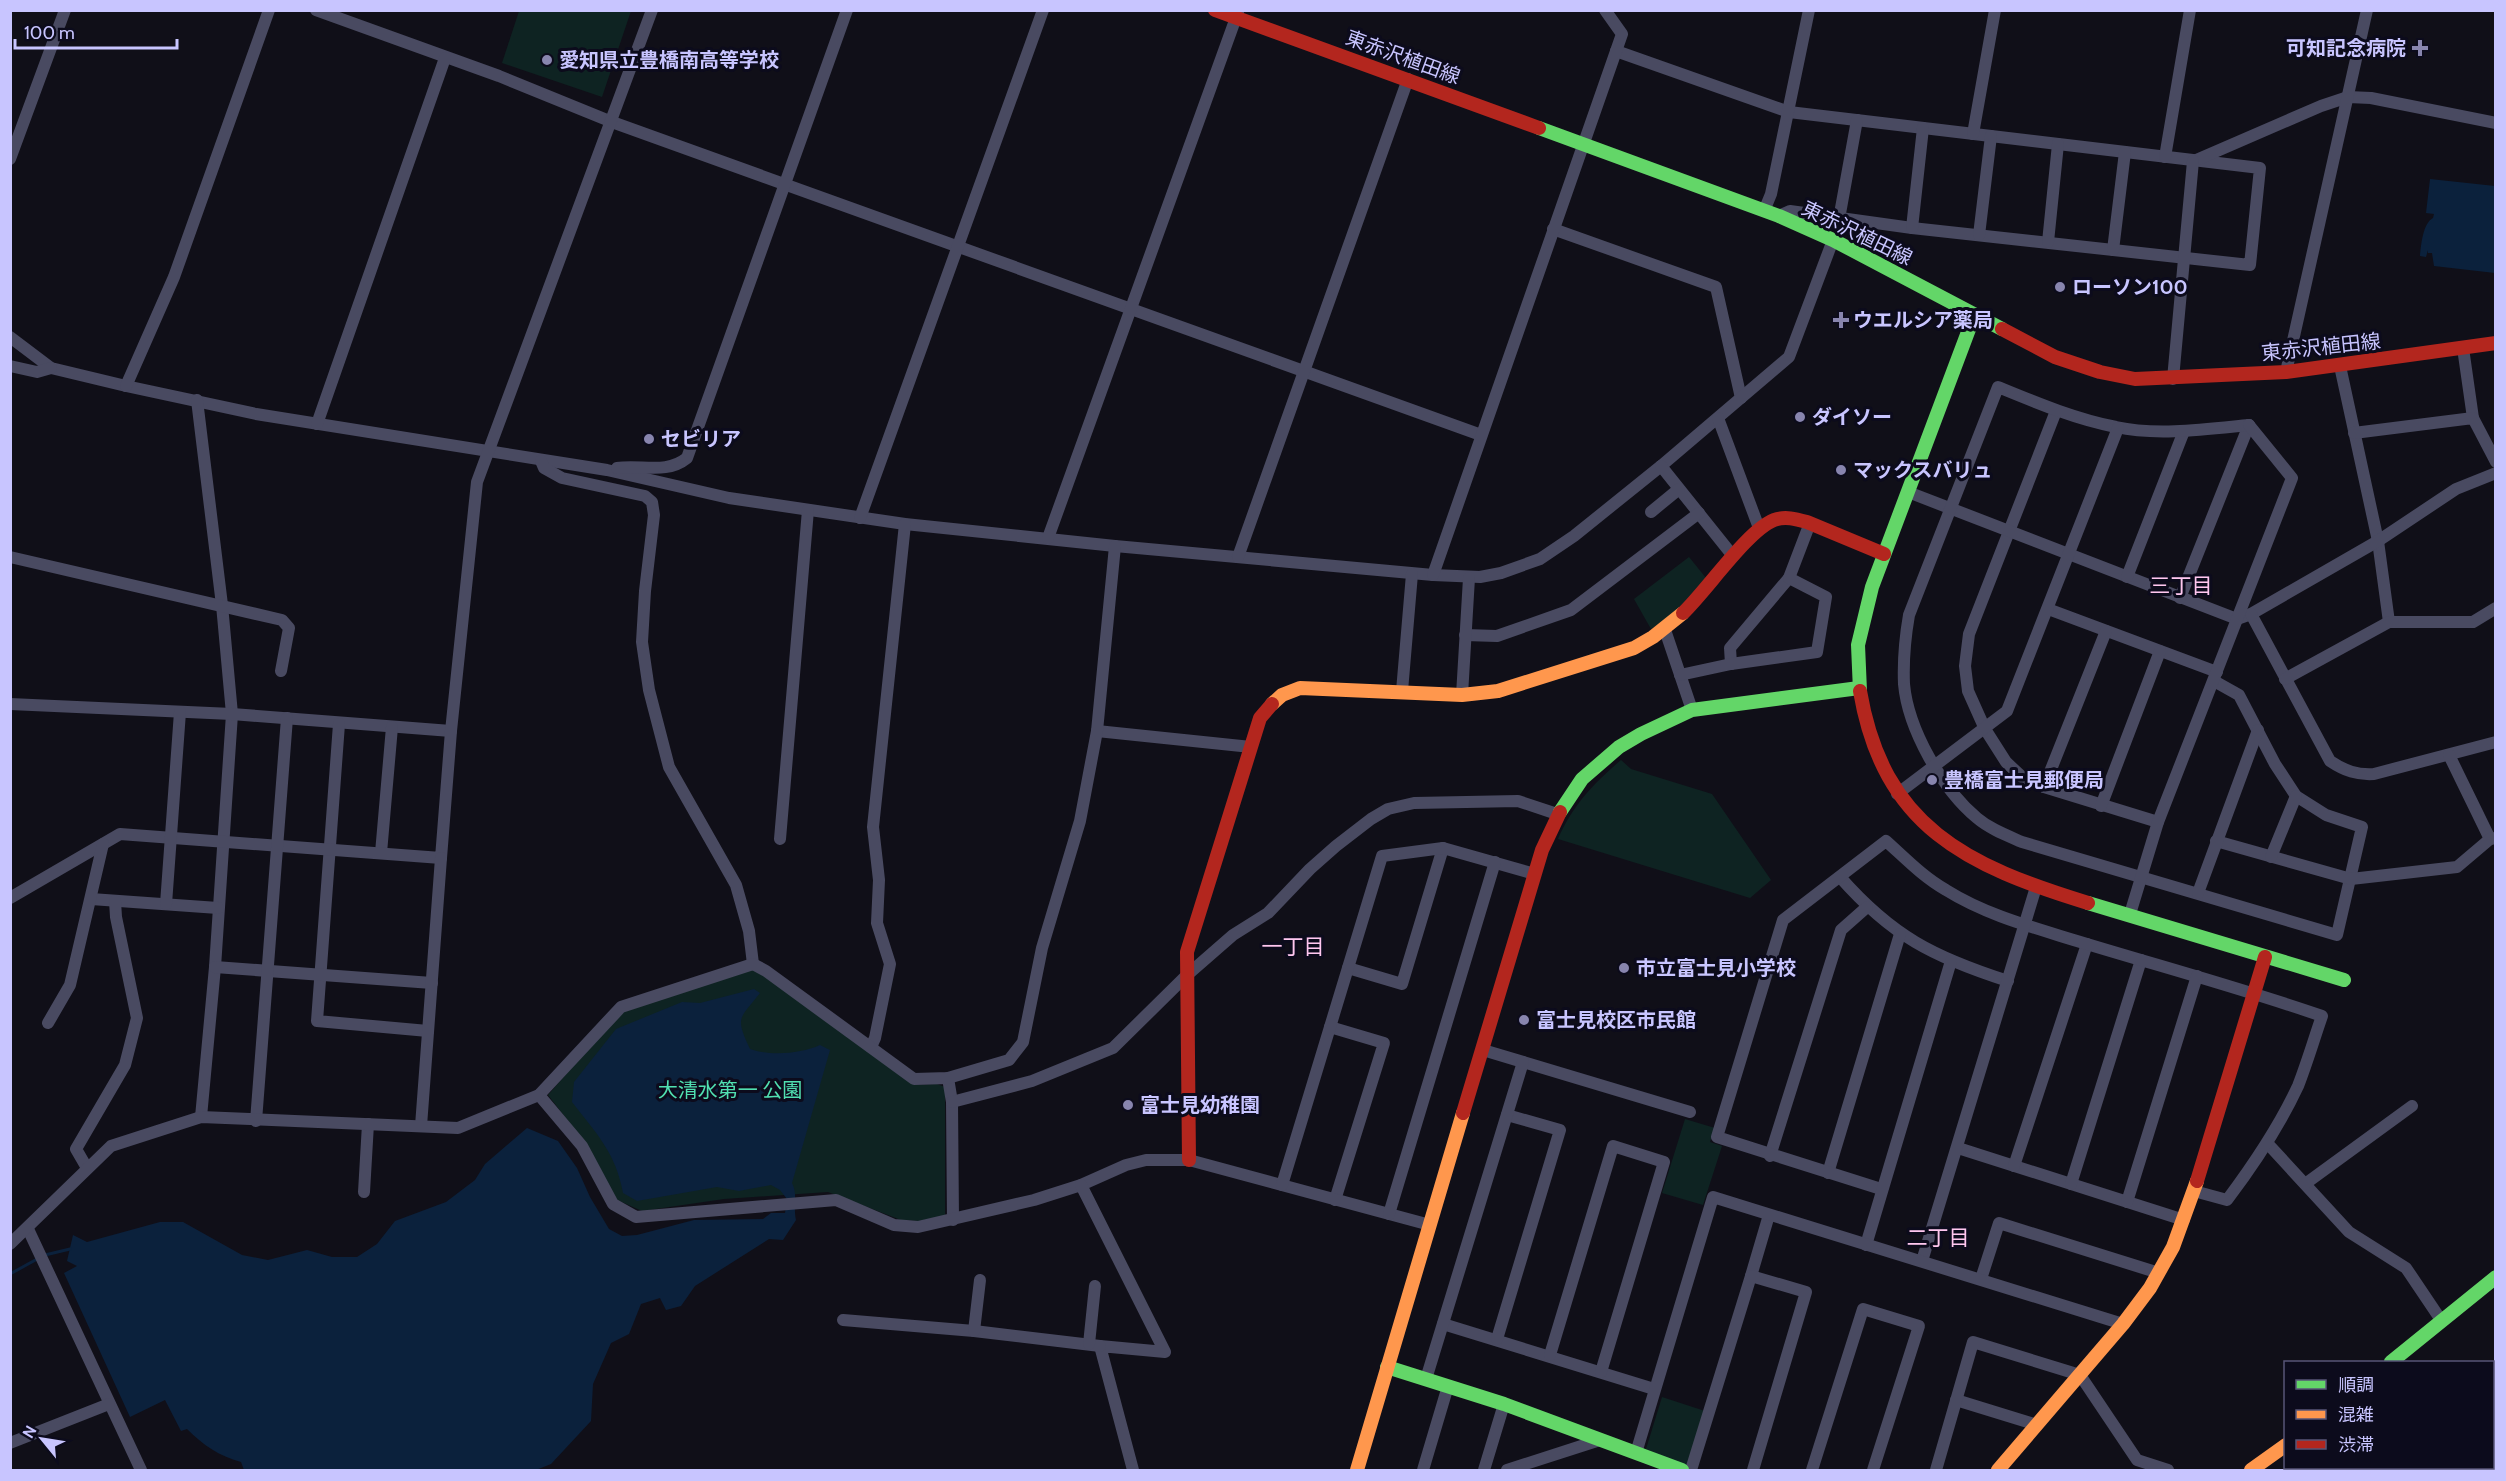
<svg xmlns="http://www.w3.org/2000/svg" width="2506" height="1481" viewBox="0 0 2506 1481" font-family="Cabin,'Noto Sans JP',sans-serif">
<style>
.green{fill:#0e2322}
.water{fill:#0b213c}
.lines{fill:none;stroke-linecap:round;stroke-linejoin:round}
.stream{stroke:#0b213c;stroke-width:3}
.street{stroke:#494a61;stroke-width:12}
.fast{stroke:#63d668;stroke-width:14}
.slow{stroke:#ff974d;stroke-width:14}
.jam{stroke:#b3261e;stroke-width:14}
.poi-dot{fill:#8885ae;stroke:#0c0b1c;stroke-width:2}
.labels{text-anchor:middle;stroke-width:6;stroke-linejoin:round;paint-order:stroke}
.poi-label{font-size:20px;font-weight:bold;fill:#c8c5ff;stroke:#0c0b1c;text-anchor:start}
.street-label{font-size:20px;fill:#c8c5ff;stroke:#0c0b1c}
.park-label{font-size:20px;fill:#51e0b1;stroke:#0c0b1c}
.neighbourhood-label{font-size:21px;fill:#ffc7ef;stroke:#0c0b1c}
</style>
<rect width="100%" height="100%" fill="#100f18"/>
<g class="green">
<path d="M519 11H631L602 97 502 63Z"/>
<path d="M1689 557 1706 578 1678 612 1651 629 1634 599Z"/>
<path d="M1621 760 1631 769 1712 794 1771 880 1750 898 1558 839C1572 806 1594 783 1621 760Z"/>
<path d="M753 969 765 973 914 1085 937 1084 945 1087V1216L919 1221 901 1220 828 1192 724 1199 642 1211 615 1199 589 1148 548 1095 623 1009Z"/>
<path d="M1685 1119 1715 1128 1710 1142 1722 1146 1703 1205 1662 1193Z"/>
<path d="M1662 1397 1705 1411 1688 1463 1684 1466 1646 1449Z"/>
</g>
<g class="water">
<path d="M2430 179 2495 186V273L2434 266 2432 253H2428V250L2426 257 2420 256C2421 245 2423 223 2433 218L2434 214 2426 213Z"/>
<path d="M754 989 760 993C739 1020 735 1016 750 1049 770 1056 800 1054 820 1045L830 1050 792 1183C798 1194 793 1207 796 1220L783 1240 769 1239 695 1286 681 1306 666 1310 660 1298 641 1304 629 1334 611 1343 593 1384 591 1421 551 1464 536 1470H244L241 1462C219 1456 203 1445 187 1429L181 1431 165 1400 130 1417 64 1273 77 1266 67 1261 73 1235 87 1242 160 1222H183L242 1255 268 1260 307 1250 332 1257H357L377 1244 395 1221 446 1202 475 1180 485 1164 527 1128 558 1141 577 1168 590 1197 609 1229 622 1236 637 1235 694 1220 763 1219 771 1213H785L787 1199 780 1190 771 1185 739 1191 717 1187 637 1201 623 1193C616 1153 596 1133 572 1102L574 1082 616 1029 682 1002 700 1003Z"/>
</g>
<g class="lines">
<g class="stream">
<path d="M45 1255 70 1249"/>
<path d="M10 1274 39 1258"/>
</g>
<g class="street">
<path d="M316 10 499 76 612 122 1481 435"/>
<path d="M1616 51 1789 112 2260 168 2250 265 1912 228 1790 211 1779 216"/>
<path d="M1973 134 1995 10"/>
<path d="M2165 157 2190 10"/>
<path d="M10 159 65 10"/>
<path d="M2194 161 2321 106 2348 97 2371 98 2496 123"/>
<path d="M1764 211 1771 194 1809 10"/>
<path d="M1839 219 1857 120"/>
<path d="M1912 228 1923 128"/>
<path d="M1553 229 1716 287 1741 398"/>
<path d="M1979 235 1991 136"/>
<path d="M2048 242 2058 144"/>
<path d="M2113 250 2125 152"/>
<path d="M10 337 51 368 126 386 256 414 607 470 729 498 905 524 1115 546 1433 575 1480 577 1501 573 1540 559 1574 536 1661 466 1789 357 1833 240"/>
<path d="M2463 348 2473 418"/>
<path d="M10 366 37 372 51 368"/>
<path d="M2340 366 2378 541 2389 622"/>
<path d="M2286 372 2367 10"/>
<path d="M2173 379 2193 161"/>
<path d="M126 386 174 277 269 10"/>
<path d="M197 400 222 605 232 714 215 967 201 1117"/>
<path d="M2056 411 1969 634 1965 666 1968 691 1985 729 2006 762 2022 777 2044 787 2158 822"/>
<path d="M1718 418 1759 528"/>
<path d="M317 424 445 58"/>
<path d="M2354 433 2473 418 2496 462"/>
<path d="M541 461 544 468 562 478 645 496 652 502 654 515 645 591 642 642 649 690 669 767 736 885 749 931 753 964"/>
<path d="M1661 466 1733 556"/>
<path d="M617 468C641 464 666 475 687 458L847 10"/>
<path d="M1908 492 2237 619 2251 614 2378 541 2456 489 2496 473"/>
<path d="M1651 512 1679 489"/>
<path d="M860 518 1043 10"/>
<path d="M1048 538 1238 12"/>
<path d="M10 557 282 620 289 628 281 671"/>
<path d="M1238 557 1408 79"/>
<path d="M1433 575 1622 34 1605 10"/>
<path d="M2127 577 2184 431"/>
<path d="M2180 598 2249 425"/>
<path d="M2048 609 2217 672"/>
<path d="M2251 614 2330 761C2345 771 2357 775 2374 774L2496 742"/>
<path d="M1665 630 1692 710"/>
<path d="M1465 635 1497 636 1571 610 1699 513"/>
<path d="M1731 664 1730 648 1789 578"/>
<path d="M1680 675 1731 664 1817 652 1826 597 1789 578 1810 523"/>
<path d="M2285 679 2389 622H2473L2496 608"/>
<path d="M2214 681 2239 695 2275 764 2296 796 2326 815 2362 827 2337 935 2022 842C2006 835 1990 829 1977 818 1942 789 1908 729 1904 684 1903 660 1905 638 1909 615L1998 387C2037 403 2075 419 2116 427 2157 436 2208 429 2249 425"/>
<path d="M1402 691 1412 574"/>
<path d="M1462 695 1469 578"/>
<path d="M10 704 232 714 451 731"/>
<path d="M339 724 317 1021 428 1031"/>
<path d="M1097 731 1251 747"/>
<path d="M2449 755 2490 839"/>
<path d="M2044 787 2106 631"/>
<path d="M1897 794 2007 711 2118 428"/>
<path d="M2101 806 2160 651"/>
<path d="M780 839 808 510"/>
<path d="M2216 841 2351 879 2457 867 2490 839 2496 838"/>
<path d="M381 853 392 727"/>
<path d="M2271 857 2296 796"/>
<path d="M1840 877C1892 936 1933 957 2008 981"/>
<path d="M2198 893 2258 730"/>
<path d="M10 898 120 834 441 858 451 731 477 482 652 10"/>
<path d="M91 899 218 908"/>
<path d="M166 904 180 712"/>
<path d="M2130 914 2158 822 2292 478 2249 425"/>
<path d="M215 967 432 983"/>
<path d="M1348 968 1402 984 1443 848"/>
<path d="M48 1023 70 985 103 844"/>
<path d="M1330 1027 1384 1043 1335 1200"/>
<path d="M871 1047 875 1038 890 964 877 923 879 880 873 827 905 524"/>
<path d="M1483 1050 1690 1112"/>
<path d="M948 1078 952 1102 953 1220"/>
<path d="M539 1095 582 1146 613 1204 636 1217 836 1200 894 1225 918 1227 1034 1200 1081 1185 1126 1165 1146 1160H1189L1430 1225"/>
<path d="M952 1102 1032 1081 1113 1048 1186 976 1233 935 1268 913 1310 869 1336 846 1371 819 1388 809 1414 803 1518 801 1557 814"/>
<path d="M256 1121 287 718"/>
<path d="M421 1126 441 858"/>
<path d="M2268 1144 2349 1232 2406 1268 2441 1320"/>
<path d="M1958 1148 2184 1220"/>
<path d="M1770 1156 1841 930 1867 907"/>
<path d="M2014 1166 2087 944"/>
<path d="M87 1168 76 1149 125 1065 137 1018 116 917 115 901"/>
<path d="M1828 1173 1900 934"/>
<path d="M2071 1184 2141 960"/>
<path d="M2305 1184 2412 1106"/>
<path d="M1081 1185 1165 1352 1100 1346 1133 1470"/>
<path d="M1282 1185 1382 856 1443 848 1535 874"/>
<path d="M1881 1189 1717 1137 1783 920 1886 841C1905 858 1923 877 1946 890 1986 915 2032 927 2077 941 2159 966 2241 988 2322 1016 2314 1039 2307 1063 2298 1086 2279 1127 2254 1164 2227 1200L2194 1191"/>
<path d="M364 1192 368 1124"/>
<path d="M2127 1202 2197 976"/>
<path d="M1389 1214 1495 862"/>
<path d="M28 1229 141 1470"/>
<path d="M10 1244 111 1146 201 1117 458 1128 539 1095 621 1007 753 964 766 971 914 1079 948 1078 1009 1060 1023 1042 1042 948 1080 821 1097 731 1115 546"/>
<path d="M1866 1245 1951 961"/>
<path d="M1922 1261 2036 887"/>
<path d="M1751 1276 1769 1215"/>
<path d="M1981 1279 1999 1223 2159 1273"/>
<path d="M843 1320 974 1331 1100 1346"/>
<path d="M1443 1324 1654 1389"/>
<path d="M974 1331 980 1280"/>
<path d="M1497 1339 1560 1130 1507 1115"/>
<path d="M1089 1344 1095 1286"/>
<path d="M1550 1355 1613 1146 1664 1162 1601 1372"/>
<path d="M1426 1379 1523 1062"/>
<path d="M1956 1400 2037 1425"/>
<path d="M10 1443 109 1404"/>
<path d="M1636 1453 1713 1197 2123 1324"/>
<path d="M2416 1468 2419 1470"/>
<path d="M1423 1470 1448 1386"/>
<path d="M1484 1470 1504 1404"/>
<path d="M1507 1470 1600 1440"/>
<path d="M1691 1470 1751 1276 1806 1292 1753 1470"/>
<path d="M1812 1470 1863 1309 1919 1326 1873 1470"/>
<path d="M1936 1470 1973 1342 2080 1375 2137 1460 2168 1470"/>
</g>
<g class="fast">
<path d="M1539 128 1779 216 1833 240 2002 329"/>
<path d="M1860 691 1858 645 1872 587 1974 316"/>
<path d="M1560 812 1582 779 1619 747 1641 734 1692 710 1859 688"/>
<path d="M2088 903 2344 980"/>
<path d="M2391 1362 2496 1277"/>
<path d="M1387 1367 1504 1404 1682 1470"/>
</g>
<g class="slow">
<path d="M1272 704 1282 695 1300 688 1462 695 1498 691 1634 648 1653 637 1683 613"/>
<path d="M1357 1470 1463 1113"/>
<path d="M1998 1470 2123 1324 2150 1288 2173 1247 2197 1181"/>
<path d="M2251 1470 2286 1445"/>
</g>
<g class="jam">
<path d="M1215 10 1539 128"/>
<path d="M2002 329 2055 357 2100 372 2135 379 2286 372 2496 343"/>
<path d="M1683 613C1707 590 1748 530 1774 520 1785 516 1796 519 1807 522L1884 554"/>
<path d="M1860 691C1883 827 1967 866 2088 903"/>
<path d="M1463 1113 1542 850 1560 812"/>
<path d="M1189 1160 1187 952 1260 718 1272 704"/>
<path d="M2197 1181 2265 957"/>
</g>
</g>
<g class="poi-dot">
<path d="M2417 39h6v6h6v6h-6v6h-6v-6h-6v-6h6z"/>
<circle cx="547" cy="60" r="6"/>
<circle cx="2060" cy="287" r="6"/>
<path d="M1838 311h6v6h6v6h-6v6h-6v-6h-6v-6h6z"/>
<circle cx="1800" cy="417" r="6"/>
<circle cx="649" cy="439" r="6"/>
<circle cx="1841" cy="470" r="6"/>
<circle cx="1932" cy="780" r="6"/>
<circle cx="1624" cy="968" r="6"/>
<circle cx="1524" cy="1020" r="6"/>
<circle cx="1128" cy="1105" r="6"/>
</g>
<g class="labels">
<g class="poi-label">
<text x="2406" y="55" text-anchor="end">可知記念病院</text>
<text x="559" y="67">愛知県立豊橋南高等学校</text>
<text x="2072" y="294">ローソン100</text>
<text x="1853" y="327">ウエルシア薬局</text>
<text x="1812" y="424">ダイソー</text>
<text x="661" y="446">セビリア</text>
<text x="1853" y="477">マックスバリュ</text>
<text x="1944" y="787">豊橋富士見郵便局</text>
<text x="1636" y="975">市立富士見小学校</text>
<text x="1536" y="1027">富士見校区市民館</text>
<text x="1140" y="1112">富士見幼稚園</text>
</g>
<g class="street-label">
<text transform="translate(1403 57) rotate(20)" y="7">東赤沢植田線</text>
<text transform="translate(1857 233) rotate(26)" y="7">東赤沢植田線</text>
<text transform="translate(2321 347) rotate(-6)" y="7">東赤沢植田線</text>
</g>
<g class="park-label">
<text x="730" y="1097">大清水第一 公園</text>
</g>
<g class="neighbourhood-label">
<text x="2181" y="593">三丁目</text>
<text x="1293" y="954">一丁目</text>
<text x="1938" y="1245">二丁目</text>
</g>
</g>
<rect width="2506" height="1481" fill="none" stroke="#c8c5ff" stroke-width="24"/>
<rect x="2284" y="1361" width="210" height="108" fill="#0c0b1c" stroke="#575577" stroke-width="1.5"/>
<rect x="2296" y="1380" width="30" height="9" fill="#63d668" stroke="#575577" stroke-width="1.5"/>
<text x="2338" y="1391" font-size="18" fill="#c8c5ff">順調</text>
<rect x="2296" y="1410" width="30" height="9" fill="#ff974d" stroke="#575577" stroke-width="1.5"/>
<text x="2338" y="1421" font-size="18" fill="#c8c5ff">混雑</text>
<rect x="2296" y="1440" width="30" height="9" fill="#b3261e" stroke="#575577" stroke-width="1.5"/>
<text x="2338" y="1451" font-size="18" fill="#c8c5ff">渋滞</text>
<g transform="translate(42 1439) rotate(300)" stroke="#0c0b1c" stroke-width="4.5" paint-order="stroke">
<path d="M0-4.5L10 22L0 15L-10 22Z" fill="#c8c5ff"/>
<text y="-9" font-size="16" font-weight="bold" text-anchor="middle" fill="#c8c5ff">N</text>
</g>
<path d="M15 39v9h162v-9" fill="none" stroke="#c8c5ff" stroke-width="3"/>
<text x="24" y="39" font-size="18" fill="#c8c5ff" stroke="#0c0b1c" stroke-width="4.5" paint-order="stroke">100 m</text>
</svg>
